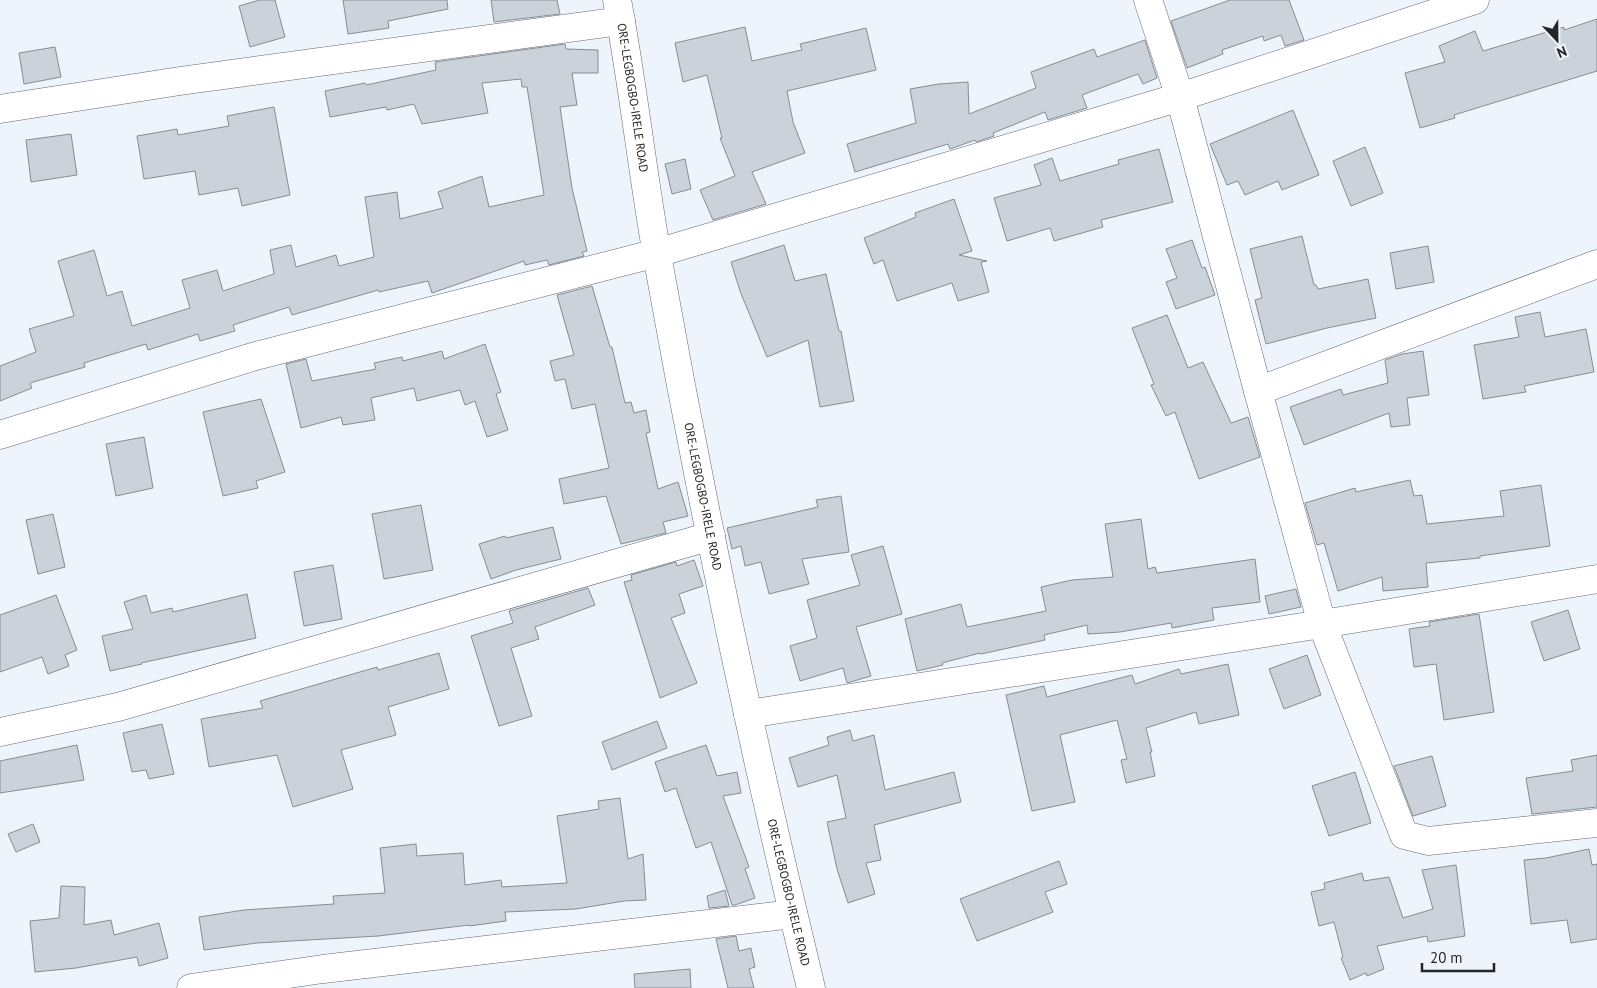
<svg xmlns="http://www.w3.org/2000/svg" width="1597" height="988" viewBox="0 0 1597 988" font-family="'PT Sans',sans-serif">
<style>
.building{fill:#cbd2da;stroke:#878d94}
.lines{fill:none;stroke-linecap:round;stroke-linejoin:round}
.minor-casing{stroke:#656a71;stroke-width:29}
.secondary-casing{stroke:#656a71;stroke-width:29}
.minor{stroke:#fff;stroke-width:28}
.secondary{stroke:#fff;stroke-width:28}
.labels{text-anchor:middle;stroke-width:4;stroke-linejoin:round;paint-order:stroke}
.street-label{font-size:12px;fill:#232528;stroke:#edf4fc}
</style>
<rect width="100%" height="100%" fill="#edf4fc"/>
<g class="building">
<path d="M260 0H275L285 37 250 47 239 6Z"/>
<path d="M343 0H447L448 9 388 21 389 28 348 34Z"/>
<path d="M491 0H557L560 14 494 22Z"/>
<path d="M1230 0H1289L1304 40 1285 46 1281 35 1264 41 1263 36 1222 50 1223 54 1187 68 1171 21Z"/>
<path d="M1597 19V71L1454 115 1455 118 1420 128 1405 73 1445 62 1439 46 1475 31 1483 51 1564 27V30Z"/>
<path d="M745 27 752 61 802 50 800 44 866 28 876 70 787 91 793 122 805 153 752 172 766 204 713 220 700 190 735 176 720 138H722L707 75 683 82 675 43Z"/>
<path d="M1145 40 1157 78 1143 84 1138 74 1082 95 1087 108 1048 120 1045 112 993 133 994 136 976 142 975 140 950 149 948 144 855 172 847 144 916 123 910 89 939 84 968 82 969 114 1036 88 1031 72 1094 49 1097 57Z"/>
<path d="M565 44 566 49 598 50V73H572L577 105 560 107 572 188 587 251 582 252 584 256 549 265 547 260 525 265 524 261 432 293 428 281 379 292 378 290 292 315 289 307 233 325 235 331 200 341 198 334 148 350 146 344 84 363 85 367 30 383 32 388 0 401V366L36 352 29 329 74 316 58 261 94 250 107 296 122 291 132 326 190 308 182 280 217 270 223 291 274 274 270 250 291 245 296 267 336 255 339 266 374 257 365 197 397 192 400 219 443 208 438 192 482 176 489 207 544 195 527 87H522L521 79 482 83 488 113 422 124 414 104 387 110 386 107 330 117 325 91 365 83 366 85 436 70 435 62Z"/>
<path d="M55 47 61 77 24 84 19 53Z"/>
<path d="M274 107 290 195 242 206 238 188 199 195 195 171 144 179 137 136 177 129 178 135 229 126 227 116Z"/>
<path d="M1293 110 1319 175 1282 190 1278 181 1245 195 1238 181 1227 185 1210 144Z"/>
<path d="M71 134 77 175 31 182 26 140Z"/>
<path d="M1365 147 1383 193 1351 206 1333 161Z"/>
<path d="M1159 149 1173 202 1101 220 1103 227 1054 241 1050 228 1007 241 994 198 1041 185 1034 165 1052 158 1060 181 1119 164 1118 160Z"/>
<path d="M685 159 691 189 672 194 665 164Z"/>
<path d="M954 199 972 251 959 255 987 261 981 262 989 292 958 301 952 283 897 301 883 260 874 264 864 238 916 217 915 213Z"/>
<path d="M1302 236 1314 285H1316L1318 289 1368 279 1376 318 1327 328 1266 344 1255 300 1262 298 1250 249Z"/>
<path d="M1192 240 1202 268 1205 267 1215 295 1176 309 1166 282 1177 278 1166 249Z"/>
<path d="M784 245 795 281 826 274 839 331H841L854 401 820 407 808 340 767 357 740 291 731 262Z"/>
<path d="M1428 246 1434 282 1396 289 1390 253Z"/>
<path d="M592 286 610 347H612L625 403 631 402 634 413 646 410 650 432 646 433 658 489 678 482 688 516 663 522 666 533 621 544 606 496 564 504 559 479 609 468 595 404 572 409 565 379 555 381 550 361 574 355 557 295Z"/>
<path d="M1540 312 1545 337 1586 329 1594 372 1524 386 1526 392 1483 399 1474 345 1519 337 1515 317Z"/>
<path d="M1167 315 1188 368 1203 362 1231 423 1248 417 1260 457 1199 479 1175 412 1166 416 1151 385 1154 384 1132 328Z"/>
<path d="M485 344 501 392 496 394 508 430 487 437 475 401 465 405 460 390 417 401 414 388 371 398 375 420 343 425 341 417 301 428 286 364 306 359 312 381 376 369 374 363 402 357 403 361 442 351 444 359Z"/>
<path d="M1423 351 1429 395 1407 398 1410 425 1391 427 1389 413 1304 445 1290 407 1341 389 1343 395 1388 383 1385 360 1402 354Z"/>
<path d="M261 399 285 472 256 481 258 488 223 496 203 412Z"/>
<path d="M144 437 153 488 116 496 106 444Z"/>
<path d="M1410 480 1414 496 1422 495 1427 524 1504 516 1500 491 1541 485 1550 546 1480 556V558L1426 563 1428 587 1383 591 1382 577 1338 591 1324 543 1317 545 1305 503 1355 488 1356 492Z"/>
<path d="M841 496 849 552 802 559 809 584 769 594 761 562 745 566 741 546 732 549 727 528 818 507 816 500Z"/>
<path d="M421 505 433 570 384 579 372 514Z"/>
<path d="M53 514 65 567 38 574 26 520Z"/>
<path d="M1141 519 1148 569 1155 567 1157 573 1255 559 1260 602 1212 608 1214 620 1172 628 1171 623 1120 632 1088 634 1087 625 1044 635 1045 640 981 654 980 653 942 663 943 665 917 671 905 619 961 604 967 627 1046 611 1041 587 1072 580 1113 577 1105 524Z"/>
<path d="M553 527 561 559 516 570 491 579 479 544 505 536 506 538Z"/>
<path d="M883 546 902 614 856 627 871 676 847 683 843 668 800 681 790 646 817 638 807 600 860 585 851 555Z"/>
<path d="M694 560 703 586 679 594 685 613 671 618 697 683 660 698 624 582 632 580 631 575 676 562 677 566Z"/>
<path d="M333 565 342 619 304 626 294 572Z"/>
<path d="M588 588 595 605 535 627 539 639 511 648 532 716 499 726 471 636 513 623 509 611Z"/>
<path d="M1296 589 1301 607 1269 614 1265 596Z"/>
<path d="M247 594 256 638 141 663 142 664 110 671 102 636 133 629 124 602 146 595 151 613 172 608 173 612Z"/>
<path d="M56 595 77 650 65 655 69 666 48 674 42 657 0 672V615Z"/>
<path d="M1568 610 1580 649 1544 661 1531 622Z"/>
<path d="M1479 614 1494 712 1444 720 1436 664 1414 667 1409 629 1430 626 1429 622Z"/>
<path d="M439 653 449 689 388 707 396 735 341 750 353 789 293 807 277 755 209 767 201 719 263 708 260 701 377 667 378 670Z"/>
<path d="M1307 655 1321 695 1284 709 1269 669Z"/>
<path d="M1228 664 1239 715 1199 724 1196 712 1146 728 1152 752H1150L1155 776 1126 783 1121 760 1127 759 1117 720 1060 735 1075 802 1032 811 1006 695 1044 686 1047 697 1132 675 1135 684 1179 669 1181 674Z"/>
<path d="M657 721 667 748 612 770 602 742Z"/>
<path d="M162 724 174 774 149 779 146 770 132 772 123 733Z"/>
<path d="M850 730 853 741 874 735 885 790 954 772 961 802 874 825 881 860 866 863 875 894 848 903 837 869 827 822 846 818 837 775 798 787 789 758 829 745 827 737Z"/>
<path d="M77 745 84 780 0 793V761Z"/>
<path d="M706 745 717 776 737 772 741 793 723 796 749 867 745 869 755 898 735 905H732L711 842 696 848 676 788 665 792 655 762Z"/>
<path d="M1597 755V807L1532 814 1526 778 1573 771 1571 760Z"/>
<path d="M1432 756 1446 806 1413 816 1394 766Z"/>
<path d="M1355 772 1371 823 1329 836 1312 786Z"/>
<path d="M620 798 628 859 643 854 646 900 624 901 576 909 505 912 506 921 469 926V925L378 936 257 943 204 950 199 917 244 910 334 904 333 896 385 893 380 848 416 844 417 856 463 853 465 885 501 880 502 887 567 883 557 816 599 809 598 801Z"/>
<path d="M33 824 40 842 16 852 8 834Z"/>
<path d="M1589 849 1592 865 1597 864V939L1571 943 1567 920 1531 924 1524 860 1546 858Z"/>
<path d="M1059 861 1067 884 1045 892 1053 912 977 941 960 899Z"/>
<path d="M1456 865 1465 936 1428 942 1427 936 1377 946 1384 969 1367 976 1366 973 1350 980 1341 958 1343 957 1334 922 1319 926 1311 892 1325 889 1324 883 1362 873 1364 881 1389 877 1403 918 1433 909 1422 870Z"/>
<path d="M61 886 85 887 84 925 111 920 114 935 159 923 168 958 139 966 137 957 76 968 35 972 30 921 59 918Z"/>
<path d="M725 890 729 906 709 908 707 896Z"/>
<path d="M736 936 739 951 751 948 755 967 749 969 754 988H728L716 939Z"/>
<path d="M690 969 691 988H635L634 974Z"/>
</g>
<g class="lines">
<defs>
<g id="minor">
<path d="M1148 0 1180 97 1258 391 1322 624 1404 835 1428 841 1597 823"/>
<path d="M0 109 180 81 621 21"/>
<path d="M1258 391 1597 264"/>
<path d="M0 435 252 357 657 253 1180 97 1475 0"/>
<path d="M748 714 1322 624 1597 579"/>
<path d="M0 732 118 707 711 536"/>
<path d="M191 988 323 969 793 914"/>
</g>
<g id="secondary">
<path id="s1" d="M617 0C633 85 642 170 657 255 701 501 752 745 811 988"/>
</g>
</defs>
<use href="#minor" class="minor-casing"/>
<use href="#secondary" class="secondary-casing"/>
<use href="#minor" class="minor"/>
<use href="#secondary" class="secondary"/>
</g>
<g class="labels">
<g class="street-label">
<text dy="4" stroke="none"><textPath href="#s1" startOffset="99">ORE-LEGBOGBO-IRELE ROAD</textPath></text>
<text dy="4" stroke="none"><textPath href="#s1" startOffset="504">ORE-LEGBOGBO-IRELE ROAD</textPath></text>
<text dy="4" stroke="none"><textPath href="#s1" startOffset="909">ORE-LEGBOGBO-IRELE ROAD</textPath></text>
</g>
</g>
<g transform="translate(1557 40) rotate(158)" stroke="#edf4fc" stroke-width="4" paint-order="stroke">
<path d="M0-4L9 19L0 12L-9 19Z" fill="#232528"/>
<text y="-8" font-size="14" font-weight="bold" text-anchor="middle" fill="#232528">N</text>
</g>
<path d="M1422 963v8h72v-8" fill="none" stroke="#232528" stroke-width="2.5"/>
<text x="1430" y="963" font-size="15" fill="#232528" stroke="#edf4fc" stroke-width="4" paint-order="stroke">20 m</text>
</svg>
